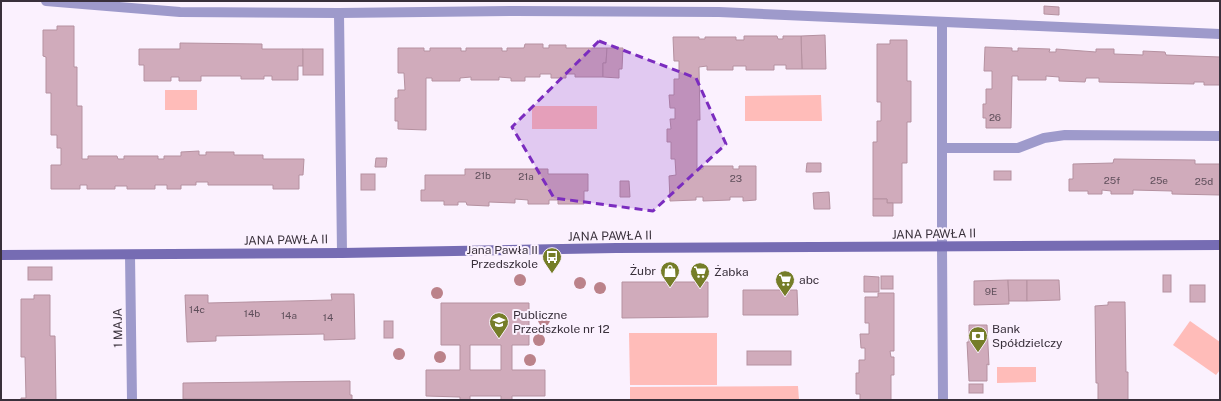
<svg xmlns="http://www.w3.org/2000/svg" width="1221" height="401" viewBox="0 0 1221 401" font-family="'Public Sans',sans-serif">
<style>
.green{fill:#ffbcb9}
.building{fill:#d0abbb;stroke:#b591a0;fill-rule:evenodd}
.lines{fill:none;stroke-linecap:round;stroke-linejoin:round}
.lane{stroke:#9e9acb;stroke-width:10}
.street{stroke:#9e9acb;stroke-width:10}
.secondary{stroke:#766cb3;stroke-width:10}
.tree{fill:#bb828a}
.marked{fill:#7b2cbf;fill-opacity:0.2;stroke:#7b2cbf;stroke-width:3;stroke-dasharray:8 5;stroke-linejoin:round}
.labels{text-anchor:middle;stroke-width:4;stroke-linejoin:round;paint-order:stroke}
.number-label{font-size:10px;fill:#5f4f5b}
.street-label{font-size:12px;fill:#39303b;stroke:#fbf1fe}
.poi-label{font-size:12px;fill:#39303b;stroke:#fbf1fe;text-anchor:start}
</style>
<rect width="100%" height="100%" fill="#fbf1fe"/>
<g class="green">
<rect x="165" y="90" width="32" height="20"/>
<path d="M821 95 822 121H745V96Z"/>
<rect x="532" y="106" width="65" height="23"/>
<path d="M1190 321 1220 342V370L1216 375 1173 345Z"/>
<path d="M629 333H717V385H630Z"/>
<path d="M997 367H1036V382L997 383Z"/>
<path d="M798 386 799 400H630V387Z"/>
</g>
<g class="building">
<path d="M1044 6 1059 7V15L1044 14Z"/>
<path d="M57 26H74V67H77V106H82V159H88V156H117L118 159H124V156H158V159H164V156H181V152L199 151V155H206V152H234V155H263V159H304L303 175H299V189H273V185H208V182H196V185H181V189H167V185H155V189H127V186H115V189H87V185H80V189H51V165H61V148H57V135H51V93H46V57L43 56V30H57Z"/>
<path d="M825 35 826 69H802L801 36Z"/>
<path d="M744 36H777L778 39H783V36H801L802 69H786V65H774V70H746V66H733V70H707V66L699 67 700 120H697V169H703V166H733V169H739V166H756V200L743 201V197H730V200L703 201V197H696V200L670 201 669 176 676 175 675 159H671V142H667V129H671L670 119H675V108H670L669 95H674V79H679V61H674L673 37H699V39H705V37H736V40H744Z"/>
<path d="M890 40H907V81H911V122H907V163H902V203H887V199H873V142H877V121H881V102H877V44H890Z"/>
<path d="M180 43 262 44V49H303V66H298V80H272V76H264V79H241V76H201V81H179V77H171V81H144V65H139V49H180Z"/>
<path d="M525 44H543V48H549V45H566V48H607L606 63H603V77H575V74H566V78H551V74H540V77H525V81H511V78L499 77V80H471V77L460 78V81H432V78H426V130L398 129V121H395V98H398V90H405L404 73H398V48H424V51H430V48H461V51H466V48H502V51H507V48H524Z"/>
<path d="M985 47 1012 48V51H1018V48L1050 49 1049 52H1056V49L1096 52V49H1114V54L1143 55V51L1165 52 1166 55 1220 57V85H1204V82H1194V84L1099 82V78H1086L1085 82 1059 81V77L1046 76V80H1018V76H1012L1011 128H986V118H983V104H986V89H992V71H984Z"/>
<path d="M607 48H623L622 69H619V78L603 77V63H606Z"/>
<rect x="303" y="49" width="20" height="26"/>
<path d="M376 158H387L386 167H375Z"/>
<path d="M1114 159 1195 160V164H1220V195L1172 194V191L1133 190V194H1111V191L1102 190V194H1088V191H1069V179H1073V164L1113 163Z"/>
<path d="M807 163H821V172H806Z"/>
<path d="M465 169H548V174H588V191H584V204H558V200H549V204H528V200L515 199V203L489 202V206L467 205 466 202H458V205H444V201H421V190H425V175H465Z"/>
<rect x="994" y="171" width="17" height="9"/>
<rect x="361" y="174" width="14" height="16"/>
<path d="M620 181H629L630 197H620Z"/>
<path d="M829 192 830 209H814L813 193Z"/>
<path d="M873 199H887V203H893V216H873Z"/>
<rect x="28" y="267" width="24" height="13"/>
<rect x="1163" y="275" width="8" height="17"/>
<path d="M864 276 879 277V292H864Z"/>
<rect x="881" y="276" width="12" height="13"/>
<path d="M1008 280 1009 304 974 305V281Z"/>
<path d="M1008 280H1027V301H1009Z"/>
<path d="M1027 280H1059L1060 300 1027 301Z"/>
<path d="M622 282H708V317L622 318Z"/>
<rect x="1190" y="285" width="15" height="17"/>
<path d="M743 290H797L798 315H743Z"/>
<path d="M878 293H894V351H890L891 357H894V375H891V400H860V394H856V373H859V360H865V348H861L860 334H869V323H865V297H878Z"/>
<path d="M331 294H354L355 339 324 340V334L216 336V341L187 342 185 295H208V303L332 300Z"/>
<path d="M34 295H50V336H55L56 400H21V398H26L25 357H21V299H34Z"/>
<path d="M1108 302H1125L1126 372H1128V400H1098V383H1096L1095 306 1108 305Z"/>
<path d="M441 303H529V345H512V370H545V396H512V400H501V396H470V400H460V397L426 396V370H460V345H441ZM470 345H501V370H470Z"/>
<rect x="384" y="321" width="9" height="17"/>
<path d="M969 325H987L989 365 987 364V381H969L967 342H969Z"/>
<rect x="747" y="351" width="44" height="14"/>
<path d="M350 381V395H352V400L183 399V383Z"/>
<rect x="969" y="384" width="14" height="9"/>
</g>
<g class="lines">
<g class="lane">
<path d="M942 148H1018L1044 138 1065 135 1220 136"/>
<path d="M942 247 943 400"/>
</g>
<g class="street">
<path d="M46 1 180 12 339 13 515 11 719 12 1220 34"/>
<path d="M339 13 342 253"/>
<path d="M942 247V23"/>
<path d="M130 255 132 400"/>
</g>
<path class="secondary" d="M1 255 342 253 616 248 1220 245"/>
</g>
<g class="tree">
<circle cx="520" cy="280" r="6"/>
<circle cx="580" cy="283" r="6"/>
<circle cx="600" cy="288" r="6"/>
<circle cx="437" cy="293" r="6"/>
<circle cx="544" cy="320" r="6"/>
<circle cx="539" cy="340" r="6"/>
<circle cx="399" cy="354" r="6"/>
<circle cx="440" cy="357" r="6"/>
<circle cx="530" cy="360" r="6"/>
</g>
<path class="marked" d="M599 41 696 78 726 144 653 211 554 198 512 127Z"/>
<defs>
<symbol id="bus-pin" viewBox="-11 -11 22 30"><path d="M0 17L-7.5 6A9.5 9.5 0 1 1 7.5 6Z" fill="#757d28" stroke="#fbf1fe"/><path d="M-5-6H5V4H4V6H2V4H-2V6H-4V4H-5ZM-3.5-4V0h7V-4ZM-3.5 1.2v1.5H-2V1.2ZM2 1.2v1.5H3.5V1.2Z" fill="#fff"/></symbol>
<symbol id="shop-pin" viewBox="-11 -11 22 30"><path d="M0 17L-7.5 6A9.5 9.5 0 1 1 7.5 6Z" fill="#757d28" stroke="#fbf1fe"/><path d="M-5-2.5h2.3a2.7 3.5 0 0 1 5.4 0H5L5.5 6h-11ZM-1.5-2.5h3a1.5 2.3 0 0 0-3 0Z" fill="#fff"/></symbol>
<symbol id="supermarket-pin" viewBox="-11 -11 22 30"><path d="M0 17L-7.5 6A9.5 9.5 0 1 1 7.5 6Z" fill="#757d28" stroke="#fbf1fe"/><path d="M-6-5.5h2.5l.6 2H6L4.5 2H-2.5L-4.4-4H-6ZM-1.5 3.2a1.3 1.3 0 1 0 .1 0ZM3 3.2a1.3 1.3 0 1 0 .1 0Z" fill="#fff"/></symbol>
<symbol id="school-pin" viewBox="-11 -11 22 30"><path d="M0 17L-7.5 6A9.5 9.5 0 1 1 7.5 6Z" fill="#757d28" stroke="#fbf1fe"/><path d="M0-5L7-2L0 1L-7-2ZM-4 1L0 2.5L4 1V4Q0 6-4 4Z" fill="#fff"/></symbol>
<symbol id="bank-pin" viewBox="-11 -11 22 30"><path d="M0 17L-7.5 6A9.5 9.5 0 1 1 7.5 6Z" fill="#757d28" stroke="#fbf1fe"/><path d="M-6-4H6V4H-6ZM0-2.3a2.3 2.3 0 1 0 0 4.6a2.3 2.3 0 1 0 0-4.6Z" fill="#fff"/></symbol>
</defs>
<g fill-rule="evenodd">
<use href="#bus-pin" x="541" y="246" width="22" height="30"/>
<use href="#shop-pin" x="659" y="260" width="22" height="30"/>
<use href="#supermarket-pin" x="689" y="261" width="22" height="30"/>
<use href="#supermarket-pin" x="774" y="269" width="22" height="30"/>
<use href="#school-pin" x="488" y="311" width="22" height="30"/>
<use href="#bank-pin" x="967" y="325" width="22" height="30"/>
</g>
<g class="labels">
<g class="number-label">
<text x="995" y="121">26</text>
<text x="483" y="179">21b</text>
<text x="526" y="180">21a</text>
<text x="736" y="182">23</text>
<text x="1112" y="184">25f</text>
<text x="1159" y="184">25e</text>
<text x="1204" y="185">25d</text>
<text x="991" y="295">9E</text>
<text x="197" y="313">14c</text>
<text x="252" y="317">14b</text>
<text x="289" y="319">14a</text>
<text x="328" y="321">14</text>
</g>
<g class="street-label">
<text transform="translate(934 234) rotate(-1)" y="4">JANA PAWŁA II</text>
<text transform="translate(610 236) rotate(-1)" y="4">JANA PAWŁA II</text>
<text transform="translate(286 240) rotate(-1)" y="4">JANA PAWŁA II</text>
<text transform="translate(118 328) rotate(-91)" y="4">1 MAJA</text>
</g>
<g class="poi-label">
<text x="538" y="254" text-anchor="end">Jana Pawła II<tspan x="538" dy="14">Przedszkole</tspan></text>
<text x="656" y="275" text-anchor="end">Żubr</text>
<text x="714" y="276">Żabka</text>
<text x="799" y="284">abc</text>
<text x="513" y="319">Publiczne<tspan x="513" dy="14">Przedszkole nr 12</tspan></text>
<text x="992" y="333">Bank<tspan x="992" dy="14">Spółdzielczy</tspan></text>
</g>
</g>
<rect width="1221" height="401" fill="none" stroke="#39303b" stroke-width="4"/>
</svg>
